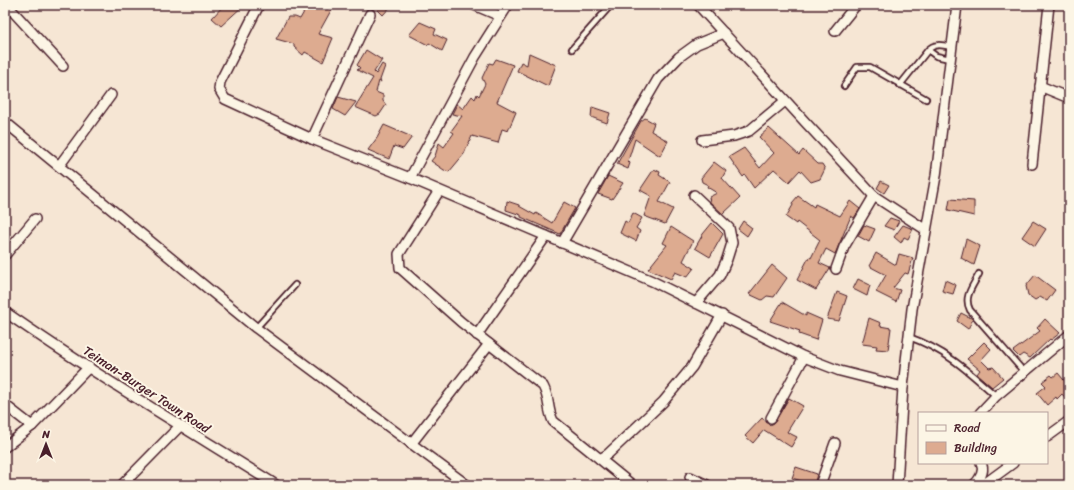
<svg xmlns="http://www.w3.org/2000/svg" width="1074" height="490" viewBox="0 0 1074 490" font-family="Sriracha,sans-serif">
<style>
.building{fill:#ddab90;stroke:#4a1f2b}
.lines{fill:none;stroke-linecap:round;stroke-linejoin:round}
.service-casing{stroke:#4a1f2b;stroke-width:8}
.minor-casing{stroke:#4a1f2b;stroke-width:12}
.service{stroke:#fcf5e5;stroke-width:4.5}
.minor{stroke:#fcf5e5;stroke-width:9}
.labels{text-anchor:middle;stroke-width:4;stroke-linejoin:round;paint-order:stroke}
.street-label{font-size:13px;fill:#4a1f2b;stroke:#fcf5e5}
</style>
<rect width="100%" height="100%" fill="#f6e6d4"/>
<filter id="ink" filterUnits="userSpaceOnUse"><feTurbulence type="fractalNoise" baseFrequency=".025" numOctaves="2"/><feDisplacementMap in="SourceGraphic" scale="8" xChannelSelector="R" yChannelSelector="G"/><feConvolveMatrix kernelMatrix="1 2 1 2 8 2 1 2 1" color-interpolation-filters="sRGB"/></filter>
<g filter="url(#ink)">
<g class="building">
<path d="M224 5H244L221 26 212 18Z"/>
<path d="M308 5H334L318 34 333 38 323 62 305 52 303 55 294 47V44L276 39 288 17H295L300 19Z"/>
<path d="M373 5H392L383 15Z"/>
<path d="M420 22 436 29 434 34 447 40 442 51 429 43 428 45 409 35Z"/>
<path d="M366 50 382 60 374 72 376 74 382 64 385 66 380 80 381 82 379 81 376 92 383 95V101L386 105 380 114 376 116 355 107 373 78 357 70 360 68 357 65Z"/>
<path d="M529 53 556 65 548 86 517 71 521 62 527 65Z"/>
<path d="M496 59 513 65 497 102 516 112 508 131 502 129 498 143 472 136 464 154 449 172 444 170 431 161 435 156 439 143 444 147 454 133 451 131 462 116 452 114 457 104 463 109 472 96 475 99 477 94 479 96 485 84 482 78 489 63 493 64Z"/>
<path d="M338 97 356 102 345 116 333 109Z"/>
<path d="M592 107 610 113 607 123 591 117Z"/>
<path d="M645 118 654 123 651 131 668 141 660 156 635 139 628 161 630 163 628 169 617 164 641 121Z"/>
<path d="M384 125 412 137 403 149 394 146 389 159 368 150 377 138Z"/>
<path d="M769 128 799 155 803 150 818 164H822L825 169 820 179 811 182 800 170 789 182 774 169 754 188 745 175 743 177 729 157 744 148 760 168 774 153 759 137Z"/>
<path d="M714 162 726 171 722 178 740 198 723 214 710 202 709 197 717 193 707 187 708 185 702 182 701 178Z"/>
<path d="M654 169 660 172 659 175 670 182 659 202 673 209 665 224 644 216 651 196 640 190Z"/>
<path d="M608 176 623 183 612 199 598 194Z"/>
<path d="M881 181 889 185 884 193 877 188Z"/>
<path d="M798 196 814 207 815 204 840 216 850 201 860 209 854 218 851 216 835 254 826 249 819 263 830 268 816 290 797 280 809 257 811 258 820 240 797 222 796 224 786 217 793 205 792 203Z"/>
<path d="M950 199 974 201V216L948 210Z"/>
<path d="M507 201 519 205V206L535 215 536 213 552 223 564 202 575 208 560 234 521 217V215L506 210Z"/>
<path d="M633 213 642 218 636 228 640 231 636 241 620 233 625 221 628 223Z"/>
<path d="M890 218 899 221 894 230 884 226Z"/>
<path d="M743 221 752 228 747 236 738 229Z"/>
<path d="M1033 221 1046 229 1035 246 1022 237Z"/>
<path d="M712 223 723 234 710 257 695 248 703 234Z"/>
<path d="M864 225 875 229 869 242 858 236Z"/>
<path d="M903 225 913 229 908 239 904 237 901 243 894 237Z"/>
<path d="M671 227 693 241 683 261 694 268 687 277 675 272 671 279 648 269 667 245 663 243Z"/>
<path d="M966 239 980 246 974 265 961 258Z"/>
<path d="M876 253 896 265 899 254 913 258 908 274 905 273 893 288 900 290 896 302 876 292 886 275 869 266Z"/>
<path d="M772 265 787 278 774 297 767 296 762 300 749 294Z"/>
<path d="M1035 275 1055 290 1047 301 1040 297 1035 300 1028 295 1026 286Z"/>
<path d="M858 279 870 285 867 296 853 289Z"/>
<path d="M945 280 956 285 953 294 942 291Z"/>
<path d="M837 292 847 296 839 321 827 319Z"/>
<path d="M782 302 806 316V313L822 320 816 340 799 334 800 331 770 321Z"/>
<path d="M961 313 973 319 968 329 957 321Z"/>
<path d="M869 318 881 323 880 326 891 328 888 350 876 349 877 346 862 344Z"/>
<path d="M1045 319 1060 333 1051 340 1050 339 1030 358 1023 354 1019 357 1013 351 1040 331 1037 328Z"/>
<path d="M984 342 991 349 981 360 989 368 993 367 1003 378 992 387 977 374 980 370 967 359Z"/>
<path d="M1058 373 1069 386V402L1062 394 1057 399 1056 397 1047 405 1037 393 1046 386 1042 382 1051 375 1053 377Z"/>
<path d="M789 398 803 406 787 432 797 437 791 447 764 430 753 443 745 436 762 418 770 425 774 423Z"/>
<path d="M796 467 817 474 814 485 792 478Z"/>
</g>
<g class="lines">
<defs>
<g id="service">
<path d="M572 49 611 5"/>
<path d="M950 59 936 56 928 50C934 43 942 45 951 47"/>
<path d="M900 85 928 50"/>
<path d="M844 86 857 67H870L926 99"/>
<path d="M979 274C973 286 963 297 970 310L1025 373"/>
<path d="M256 328 295 285"/>
<path d="M909 337C946 350 968 371 996 396"/>
</g>
<g id="minor">
<path d="M7 5 63 66"/>
<path d="M259 5 220 82 219 89 225 99 312 139 410 178 652 281 804 357 840 371 903 387"/>
<path d="M474 5 500 16"/>
<path d="M698 5 807 124 874 196 926 230"/>
<path d="M835 31 856 5"/>
<path d="M1040 86 1069 98"/>
<path d="M5 122 256 328 467 485"/>
<path d="M312 139 370 14"/>
<path d="M702 140 734 136 749 131 785 101"/>
<path d="M1032 164 1049 5"/>
<path d="M59 166 111 95"/>
<path d="M410 178 475 57 508 5"/>
<path d="M439 191 399 254 400 268 461 322 543 386C550 399 547 408 553 421L600 459 608 454 663 402 692 367 722 315"/>
<path d="M694 195 729 228 732 243 727 259 720 275 696 303"/>
<path d="M562 243 658 79 679 57 697 44 724 33"/>
<path d="M5 255 35 219"/>
<path d="M836 269 844 247 874 196"/>
<path d="M5 312C93 373 185 428 276 485"/>
<path d="M477 335 546 236"/>
<path d="M5 405 32 426"/>
<path d="M980 413 996 396 1069 335"/>
<path d="M771 418 804 357"/>
<path d="M1047 437 1069 421"/>
<path d="M411 444 489 344"/>
<path d="M5 447 32 426 89 367"/>
<path d="M600 459 632 485"/>
<path d="M690 477 707 485"/>
<path d="M122 485 180 426"/>
<path d="M820 485 835 443"/>
<path d="M897 485 903 387 912 309 936 176 957 5"/>
<path d="M974 485C980 479 985 471 981 463"/>
<path d="M983 485 1013 463"/>
</g>
</defs>
<use href="#service" class="service-casing"/>
<use href="#minor" class="minor-casing"/>
<use href="#service" class="service"/>
<use href="#minor" class="minor"/>
</g>
</g>
<g class="labels">
<g class="street-label">
<text transform="translate(147 389) rotate(33)" y="5">Teiman-Burger Town Road</text>
</g>
</g>
<rect width="1074" height="490" fill="none" stroke="#fcf5e5" stroke-width="20"/>
<rect x="10" y="10" width="1054" height="470" fill="none" stroke="#4a1f2b" stroke-width="1.5" filter="url(#ink)"/>
<rect x="918" y="412" width="130" height="52" fill="#fcf5e5" stroke="#b59f9b"/>
<rect x="926" y="425" width="20" height="6" fill="#fcf5e5" stroke="#b59f9b"/>
<text x="954" y="432" font-size="12" fill="#4a1f2b">Road</text>
<rect x="926" y="442" width="20" height="12" fill="#ddab90" stroke="#b59f9b"/>
<text x="954" y="452" font-size="12" fill="#4a1f2b">Building</text>
<g transform="translate(46 444)" stroke="#fcf5e5" stroke-width="3" paint-order="stroke">
<path d="M0-3L7 15L0 10L-7 15Z" fill="#4a1f2b"/>
<text y="-6" font-size="11" font-weight="bold" text-anchor="middle" fill="#4a1f2b">N</text>
</g>
</svg>
